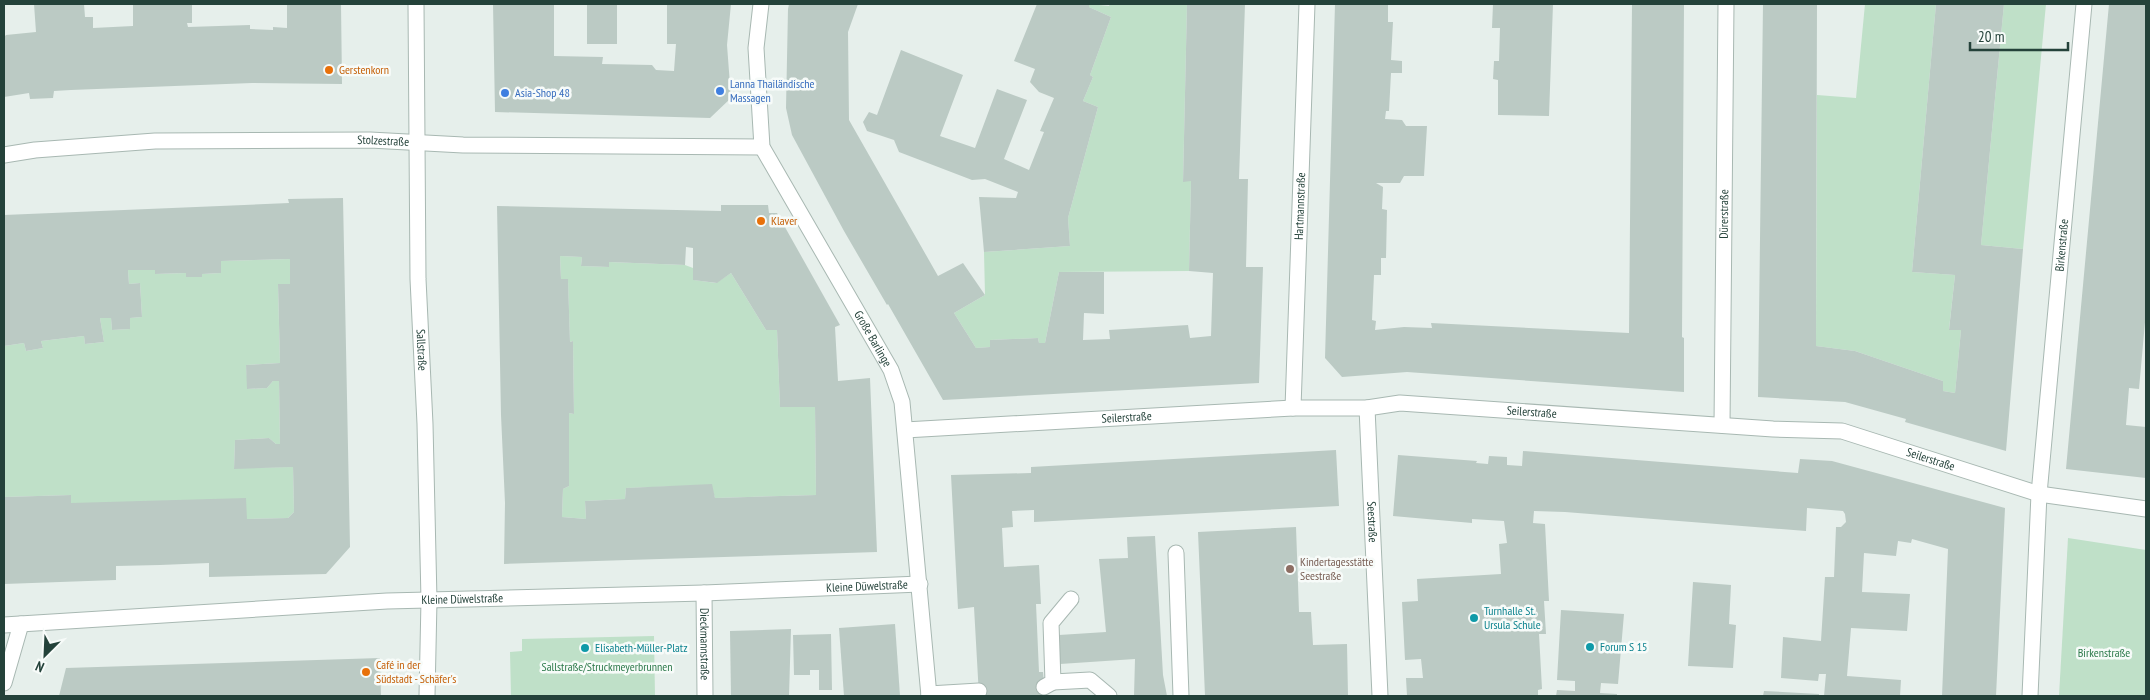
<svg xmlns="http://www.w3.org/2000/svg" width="2150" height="700" viewBox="0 0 2150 700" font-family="'PT Sans Narrow',sans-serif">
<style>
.green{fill:#bfe0c8}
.building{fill:#bbcac4;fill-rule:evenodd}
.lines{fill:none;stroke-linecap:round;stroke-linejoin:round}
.service-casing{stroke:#a8b8b2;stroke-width:17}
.minor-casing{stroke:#a8b8b2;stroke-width:17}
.tertiary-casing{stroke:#a8b8b2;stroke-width:17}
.service{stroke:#fff;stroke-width:15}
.minor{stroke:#fff;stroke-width:15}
.tertiary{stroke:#fff;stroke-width:15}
.food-dot{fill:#e8710a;stroke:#f7fbf9;stroke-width:2}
.shop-dot{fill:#3f7fe0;stroke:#f7fbf9;stroke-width:2}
.education-dot{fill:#8d6e63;stroke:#f7fbf9;stroke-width:2}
.culture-dot{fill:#0f9aa8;stroke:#f7fbf9;stroke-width:2}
.labels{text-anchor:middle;stroke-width:5;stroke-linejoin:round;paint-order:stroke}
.food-label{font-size:12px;fill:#c56008;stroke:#f7fbf9;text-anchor:start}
.shop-label{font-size:12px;fill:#366cbe;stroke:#f7fbf9;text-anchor:start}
.street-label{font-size:12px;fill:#24423a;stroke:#f7fbf9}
.education-label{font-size:12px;fill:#785e54;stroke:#f7fbf9;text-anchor:start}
.culture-label{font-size:12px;fill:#0d838f;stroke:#f7fbf9;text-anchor:start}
.park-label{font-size:12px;fill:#2d7a4b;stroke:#f7fbf9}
</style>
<rect width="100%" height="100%" fill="#e6efeb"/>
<g class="green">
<path d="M1089 4 1109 6 1110 4H1187L1183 181H1191L1189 271 1059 272 1045 343H1039L1038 338 990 340V347L976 348 954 313 985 295 984 252 1070 246 1068 218 1098 107 1083 101 1093 77 1090 75 1111 17 1089 7Z"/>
<path d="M1865 4H1936L1912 272 1955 275 1949 329 1961 330 1955 393 1943 391V381L1855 351 1816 346 1817 95 1856 98Z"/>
<path d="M2004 4H2046L2023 249 1981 245Z"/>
<path d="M560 256 582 257 581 266 609 267V262L685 265 693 268 694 280 716 283 731 273 766 330H777L780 407H815L816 495 715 498 711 485 626 488 625 499 585 501 586 519 562 517 563 489 569 486V413L574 414 573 341 570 342 568 280 561 279Z"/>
<path d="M290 259V284L278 285 280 363 246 365 248 389 267 388 273 381H279L280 444H276L269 438 235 440 234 468 293 467 294 512 288 518 247 519 71 503V495L4 497V346L24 343 26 351 43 348 41 341 84 336 85 344 104 342 100 318H111L112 330 130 329V318L142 317 140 283 129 284 128 270H155L156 274 186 273 202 277V274L221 273V261Z"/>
<path d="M2068 538 2146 550V696H2059Z"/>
<path d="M654 636 655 696H511L510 652 522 651V639Z"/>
</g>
<g class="building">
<path d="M34 4H84L85 17H93V28L133 26V4H192V23H187L188 27 250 25V29L273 30V27L287 28V4H341L342 84 252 83 71 90 54 91 53 98 30 99 29 93 4 97V37L6 35 36 32Z"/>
<path d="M493 4H554V56L603 57 602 64 652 65 656 70 674 71 676 44H667V4H731L727 45 731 98 710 118 495 112Z"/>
<rect x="587" y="4" width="30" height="40"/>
<path d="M789 4H858L848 32 849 120 938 276 963 263 985 295 954 313 976 348 990 347V340L1038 338 1039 343H1045L1059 272H1104V314L1084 313 1083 340 1110 339 1109 330 1188 325 1190 338 1211 336 1213 273 1189 271 1191 181 1183 182 1187 4H1245L1239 179H1248L1246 267H1263L1259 383 943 400 888 304 887 305 844 231 792 135 786 108 788 9Z"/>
<path d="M1037 4H1089V7L1111 17 1090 75 1093 77 1083 101 1098 107 1068 218 1070 246 984 252 979 197 1016 198 1018 192 985 179 972 180 899 152 894 140 867 131 863 122 869 112 877 115 901 50 963 75 940 136 975 148 997 89 1027 100 1004 159 1029 170 1044 132 1040 131 1054 98 1039 92 1030 82 1035 69 1014 61Z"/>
<path d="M1335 4H1388V22H1393L1391 60 1402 61V73H1391L1389 111H1386L1385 119 1402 120 1406 126H1427L1424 176H1404L1400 183H1376L1383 187 1382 209 1387 210 1386 258H1381V275H1374L1372 320 1376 321 1375 330 1404 327 1432 328 1431 323 1629 333 1632 4H1684L1682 337 1684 338V392L1407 372 1342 377 1325 358Z"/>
<path d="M1493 4H1553L1549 116 1498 115V80L1493 79 1494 61H1499L1500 28H1492Z"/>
<path d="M1763 4H1817L1816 346 1855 351 1943 381V391L1955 393 1961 330H1949L1955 275 1912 272 1936 4H2004L1981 245 2023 249 2006 451 1905 422 1906 419 1845 402 1758 397Z"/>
<path d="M2109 4H2146V311L2139 389 2129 388 2126 425 2146 427V478L2066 469Z"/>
<path d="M343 198 350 547 326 574 209 577V563L160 565 116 566V580L4 584V497L71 495V503L246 498 247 519 288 518 294 512 293 467 234 469 235 440 269 438 276 444H280L279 381H273L267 388 247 389 246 365 280 363 278 284H290V259L221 261V273L202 274V277H186V273L155 274V270H128L129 284 140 283 142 317 130 318V329L112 330 111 318H100L104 342 85 344 84 336 41 341 43 348 26 351 24 343 4 346V215L289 203 288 199Z"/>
<path d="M721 205H768L769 213H777L840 325 835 327 838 381 870 378 877 552 504 564 505 503 501 415 497 206 721 211ZM686 247 693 248V280L717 283 731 273 766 330H777L780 407H815L816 495 715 498 712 484 626 488 625 499 585 501 586 519 562 517 563 489 569 486V413L574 414 573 341 570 342 568 279H561L560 256 582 257 581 266 609 267V262L685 265Z"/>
<path d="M1336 450 1339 506 1034 522V510L1012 511 1013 527 1002 528 1004 567 1039 565 1041 604H1036L1039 672H1043L1045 696H979L974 607 958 609 951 475 1031 473V467Z"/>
<path d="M1523 451 1798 473 1800 459 1832 461 2005 508 1996 696H1942L1948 549 1912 539 1911 543 1898 541 1896 556 1864 553 1862 592 1910 594 1907 631 1851 628 1847 676 1901 680 1900 696H1824L1826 674H1819L1818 681 1781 678 1783 637 1821 641 1825 577H1834L1836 527H1841L1846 522 1845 514 1843 511 1807 508 1806 531 1565 512 1534 511 1533 523 1545 524 1549 601H1544L1546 634H1539L1542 689 1538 690V696H1407L1406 678H1423L1421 659 1405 660 1402 602 1418 601 1417 579 1501 574 1499 544 1507 543 1504 521 1472 519V523L1393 516 1398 455 1477 461 1476 463 1488 464 1489 456 1507 457V465L1522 466Z"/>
<path d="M1296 527 1299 612H1311L1313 645 1347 644 1348 696H1205L1198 532Z"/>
<path d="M1155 536 1163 675 1167 696H1134L1135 659 1060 664 1059 635 1106 632 1099 559 1128 558 1127 537Z"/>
<path d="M1693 582 1731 585 1729 624 1736 625 1733 668 1688 666Z"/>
<path d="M1561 610 1624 614 1618 684 1601 683 1600 693 1617 694V696H1556L1557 690 1575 691V681L1557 680Z"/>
<path d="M895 624 900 696H844L839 628Z"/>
<path d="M791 629 789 696H731L730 631Z"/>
<path d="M831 634 832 690H819V670H810V675H794L793 635Z"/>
<path d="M380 658 381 696H59L66 668Z"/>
<path d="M1764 691 1819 694V696H1763Z"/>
</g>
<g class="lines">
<defs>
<g id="service">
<path d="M1176 553 1181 696"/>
<path d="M1053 682 1090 680 1109 696"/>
<path d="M1044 687 1053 682 1051 623 1071 599"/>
<path d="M929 694 979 691"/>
</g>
<g id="minor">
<path id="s1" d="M761 4 756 48 762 147 891 370 902 402 929 696"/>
<path id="s2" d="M4 155 35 150 155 141 370 140 463 145 762 147"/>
<path id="s3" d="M1293 408 1307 4"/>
<path id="s4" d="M1367 408 1380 696"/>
<path id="s5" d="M1722 425 1726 4"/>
<path id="s6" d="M905 430 1293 408H1367L1400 403 1773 429 1842 431 2039 494 2146 509"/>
<path id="s7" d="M704 593 705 696"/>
<path id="s8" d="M4 625 387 601 704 593 920 584"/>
<path d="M4 683 21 624"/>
<path id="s9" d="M2030 696 2039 494 2084 4"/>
</g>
<g id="tertiary">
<path id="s10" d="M416 4 418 279 425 424 429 600 427 696"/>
</g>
</defs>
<use href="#service" class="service-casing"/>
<use href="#minor" class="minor-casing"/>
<use href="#tertiary" class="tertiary-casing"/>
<use href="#service" class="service"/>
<use href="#minor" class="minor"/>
<use href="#tertiary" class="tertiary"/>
</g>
<g class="food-dot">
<circle cx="329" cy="70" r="5"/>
<circle cx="761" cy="221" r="5"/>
<circle cx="366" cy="672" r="5"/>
</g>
<g class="shop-dot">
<circle cx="720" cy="91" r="5"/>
<circle cx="505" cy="93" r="5"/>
</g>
<circle class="education-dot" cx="1290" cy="569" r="5"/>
<g class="culture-dot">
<circle cx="1474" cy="618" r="5"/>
<circle cx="1590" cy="647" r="5"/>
<circle cx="585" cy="648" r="5"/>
</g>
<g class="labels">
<g class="food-label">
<text x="339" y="74">Gerstenkorn</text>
<text x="771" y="225">Klaver</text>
<text x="376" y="669">Café in der<tspan x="376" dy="14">Südstadt - Schäfer's</tspan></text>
</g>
<g class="shop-label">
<text x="730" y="88">Lanna Thailändische<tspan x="730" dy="14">Massagen</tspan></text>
<text x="515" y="97">Asia-Shop 48</text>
</g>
<g class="street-label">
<text dy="4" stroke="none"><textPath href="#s2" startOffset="380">Stolzestraße</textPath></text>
<text dy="4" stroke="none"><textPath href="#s3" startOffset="202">Hartmannstraße</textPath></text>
<text dy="4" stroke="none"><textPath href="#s5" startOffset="211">Dürerstraße</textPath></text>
<text dy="4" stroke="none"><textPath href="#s9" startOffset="452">Birkenstraße</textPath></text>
<text dy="4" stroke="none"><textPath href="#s1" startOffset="365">Große Barlinge</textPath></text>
<text dy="4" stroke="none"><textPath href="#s10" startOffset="346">Sallstraße</textPath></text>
<text dy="4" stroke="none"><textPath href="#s6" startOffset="628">Seilerstraße</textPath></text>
<text dy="4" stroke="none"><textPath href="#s6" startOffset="222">Seilerstraße</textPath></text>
<text dy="4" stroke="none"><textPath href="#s6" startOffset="1032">Seilerstraße</textPath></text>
<text dy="4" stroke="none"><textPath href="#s4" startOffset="114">Seestraße</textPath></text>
<text dy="4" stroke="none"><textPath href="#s8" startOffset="864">Kleine Düwelstraße</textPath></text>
<text dy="4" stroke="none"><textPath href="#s8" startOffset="459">Kleine Düwelstraße</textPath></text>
<text dy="4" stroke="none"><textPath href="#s7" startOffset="51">Dieckmannstraße</textPath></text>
</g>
<g class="education-label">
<text x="1300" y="566">Kindertagesstätte<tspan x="1300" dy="14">Seestraße</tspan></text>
</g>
<g class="culture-label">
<text x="1484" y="615">Turnhalle St.<tspan x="1484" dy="14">Ursula Schule</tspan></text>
<text x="1600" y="651">Forum S 15</text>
<text x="595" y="652">Elisabeth-Müller-Platz</text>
</g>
<g class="park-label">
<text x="2104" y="657">Birkenstraße</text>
<text x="607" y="671">Sallstraße/Struckmeyerbrunnen</text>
</g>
</g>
<rect width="2150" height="700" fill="none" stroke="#24423a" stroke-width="10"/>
<g transform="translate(45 655) rotate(204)" stroke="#f7fbf9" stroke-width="4" paint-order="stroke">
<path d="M0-4L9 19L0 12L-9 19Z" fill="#24423a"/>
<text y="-8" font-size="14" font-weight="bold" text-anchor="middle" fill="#24423a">N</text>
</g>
<path d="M1970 42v8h98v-8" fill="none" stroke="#24423a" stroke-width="2.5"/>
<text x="1978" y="42" font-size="15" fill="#24423a" stroke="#f7fbf9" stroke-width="4" paint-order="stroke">20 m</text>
</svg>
